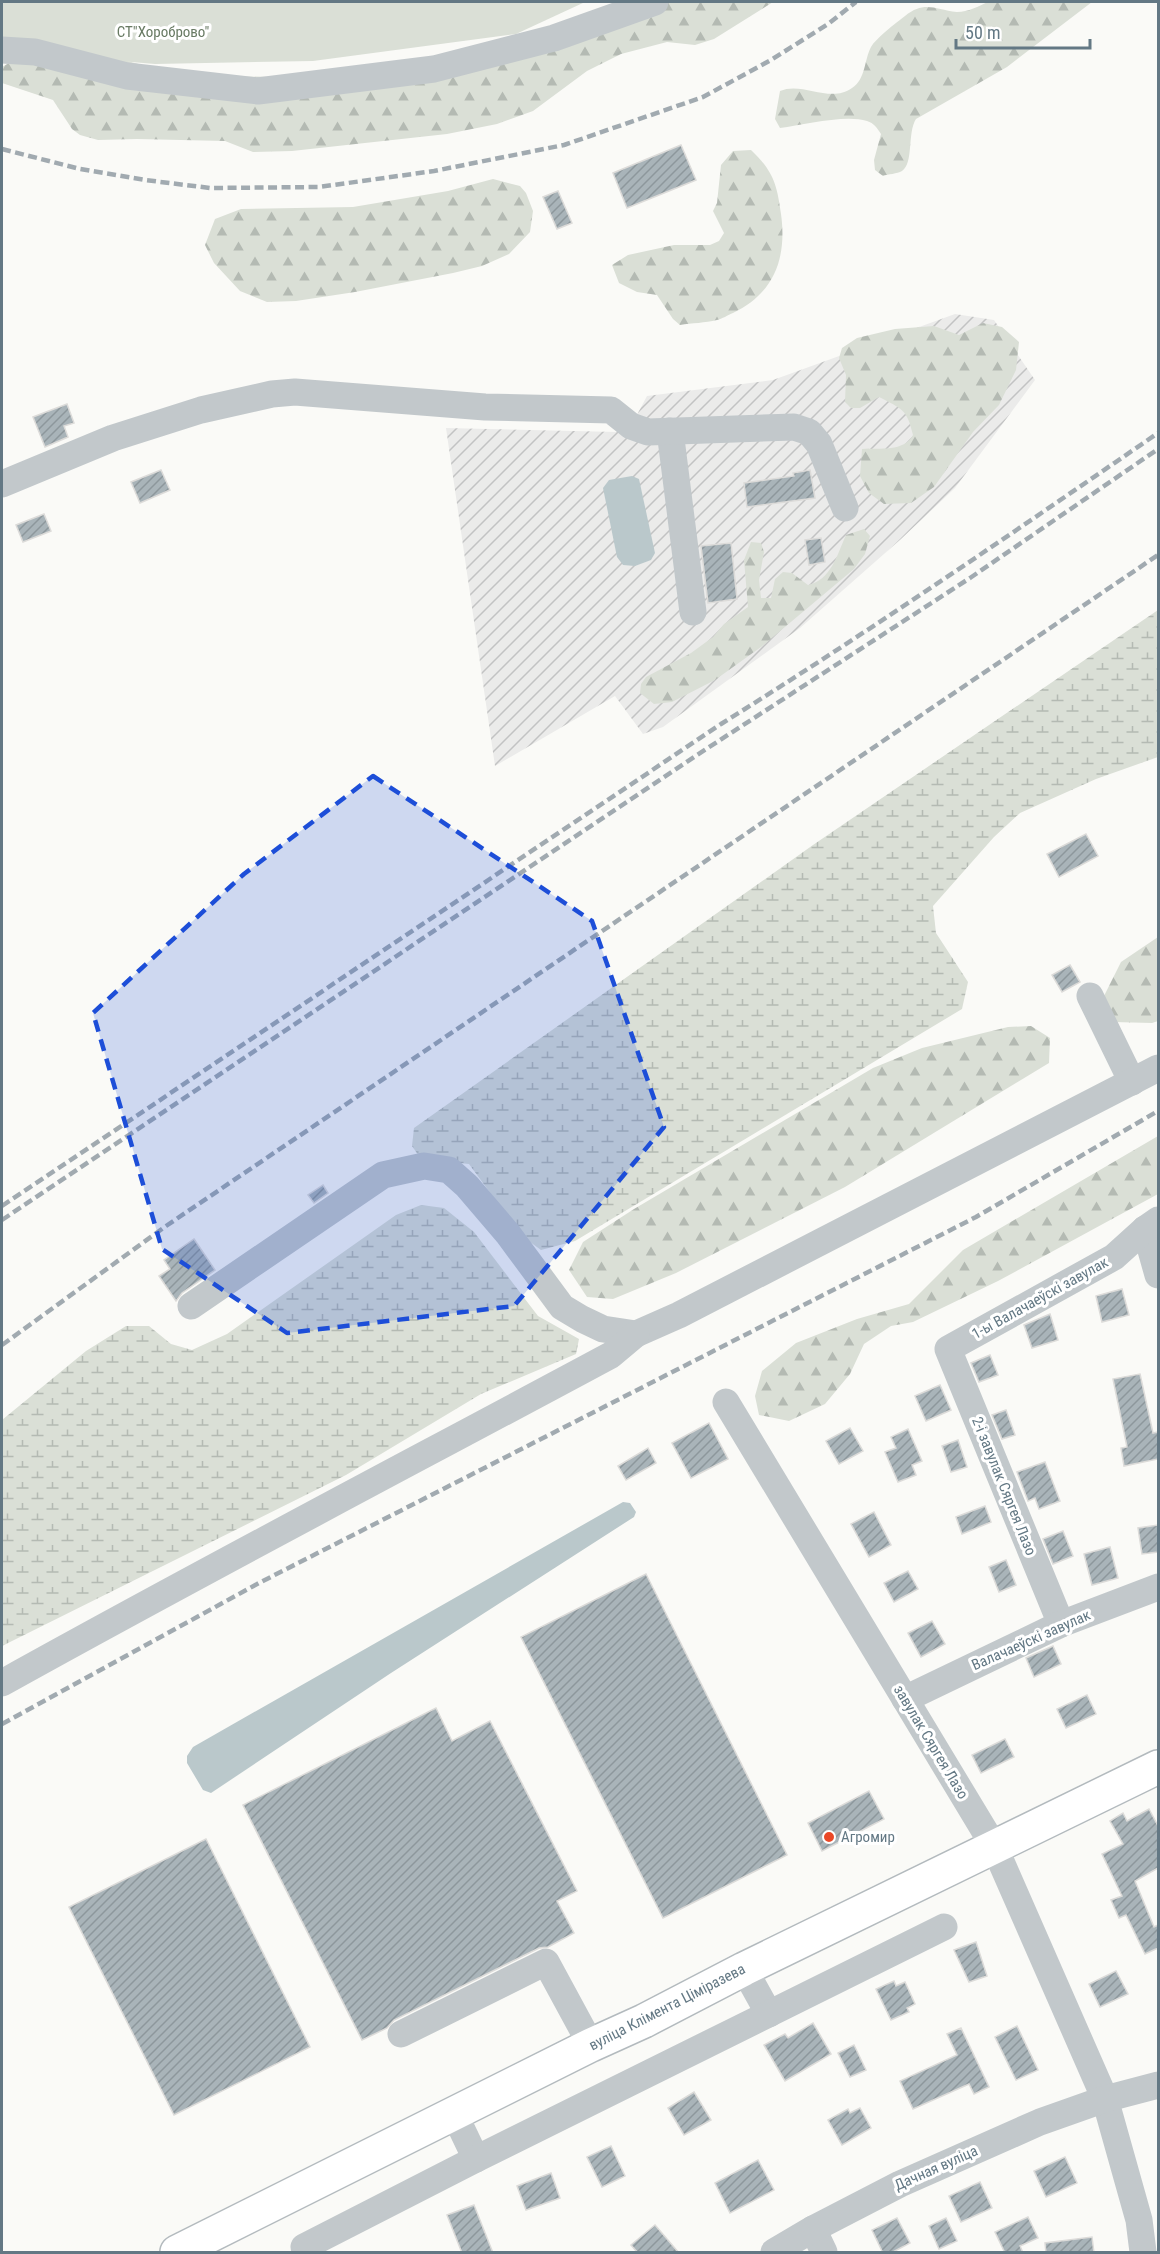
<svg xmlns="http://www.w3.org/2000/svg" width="1160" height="2254" viewBox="0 0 1160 2254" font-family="'Roboto Condensed',sans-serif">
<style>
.industrial{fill:url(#industrial-furrows)}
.forest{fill:url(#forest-firs)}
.wetland{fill:url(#wetland-marsh)}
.green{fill:#dadfd6}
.water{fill:#bac8cb}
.building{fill:url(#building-hatch);stroke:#dcdbd9;stroke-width:1.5}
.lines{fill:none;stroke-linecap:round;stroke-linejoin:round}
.major-casing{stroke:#b3babe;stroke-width:36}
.minor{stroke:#c2c8cb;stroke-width:27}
.major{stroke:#fff;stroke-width:33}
.rail{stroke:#a1aab0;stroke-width:4.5;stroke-dasharray:9 4.5;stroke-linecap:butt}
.marked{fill:#1d4ed8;fill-opacity:0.2;stroke:#1d4ed8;stroke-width:4.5;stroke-dasharray:12 8;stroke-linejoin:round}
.poi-dot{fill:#ea4827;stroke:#fff;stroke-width:2}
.labels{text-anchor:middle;stroke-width:6;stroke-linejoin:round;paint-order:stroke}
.park-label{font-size:15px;fill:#687a63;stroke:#fff}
.street-label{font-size:15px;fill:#637884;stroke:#fff}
.poi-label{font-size:15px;fill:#637884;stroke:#fff;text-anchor:start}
</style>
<defs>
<pattern id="industrial-furrows" width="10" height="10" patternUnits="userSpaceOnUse" patternTransform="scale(1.5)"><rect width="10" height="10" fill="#ebebea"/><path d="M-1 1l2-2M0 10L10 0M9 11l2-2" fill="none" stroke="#c2c3c3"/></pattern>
<pattern id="forest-firs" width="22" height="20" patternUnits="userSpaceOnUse" patternTransform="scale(1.5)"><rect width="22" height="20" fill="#dadfd6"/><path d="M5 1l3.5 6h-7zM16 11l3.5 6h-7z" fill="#b4bab3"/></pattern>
<pattern id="wetland-marsh" width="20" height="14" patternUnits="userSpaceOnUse" patternTransform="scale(1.5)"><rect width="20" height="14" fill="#dadfd6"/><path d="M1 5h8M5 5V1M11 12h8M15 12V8" fill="none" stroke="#b4bab3"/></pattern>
<pattern id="building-hatch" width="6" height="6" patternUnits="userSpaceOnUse" patternTransform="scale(1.5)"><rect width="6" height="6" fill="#a9b4b9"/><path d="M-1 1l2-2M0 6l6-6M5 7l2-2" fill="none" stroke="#8d979c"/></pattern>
</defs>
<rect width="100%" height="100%" fill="#fafaf7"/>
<path class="industrial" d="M955 314 994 320 1035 380 955 488 901 539 800 628 663 727 643 734 615 696 495 766 446 428 617 432 631 426 647 396 773 380Z"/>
<g class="forest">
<path d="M623 2H773L714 39 695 45 667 42 621 54 587 71 533 111 497 124 447 134 292 151 253 152 225 141 137 139 98 140 80 135 72 129 53 100 2 83V67L16 59 97 53 161 70 227 76 319 78 529 39Z"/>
<path d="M988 2H1092L1007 67 916 119C907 133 914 163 902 171 897 174 888 174 883 176L875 170 874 160 881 134C877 128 874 123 867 121 845 114 804 125 780 128L775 119 780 91C802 81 830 104 852 88 866 79 864 60 871 47 875 39 897 22 905 16 925 0 935 10 957 12 968 12 979 6 988 2Z"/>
<path d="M751 150C773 171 777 184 781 214 787 257 775 293 733 313 728 315 722 319 717 320 705 323 692 323 680 325L673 319 657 295 637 292 619 283 612 265 628 255 674 245H710L719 241 724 233 713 211 717 203 721 165 733 151Z"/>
<path d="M493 179 520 186 526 193 533 211 530 232 509 254 482 266 453 273 355 292 296 301 267 302 240 291 214 263 205 245 215 219 241 209 353 207 448 191Z"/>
<path d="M983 323 1002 327 1019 342 1016 370 999 405 973 432 934 487 911 503 884 504 869 493 860 476 862 449C880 448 904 452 913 435 907 409 902 409 879 397L860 408H851L845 402 846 375 839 358 842 348 857 338 895 329 934 326 959 335Z"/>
<path d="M864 529 870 536 865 554 854 569 761 647 715 680 672 702 654 704 640 693 641 684 646 677 691 653 713 637 724 624 748 607 744 560 751 542 761 543 764 552 759 580 761 598H771L775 579 783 572 792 573 808 585C831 580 837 555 846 535Z"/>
<path d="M1158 937V1021L1152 1023 1113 1022 1102 1000 1121 962Z"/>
<path d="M1031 1026 1050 1038 1049 1063 845 1187 676 1273 613 1299 587 1297 569 1270 583 1242 634 1209 873 1068 922 1048 1008 1027Z"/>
<path d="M1158 1136V1194L998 1281 913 1322 891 1326 864 1344 850 1374 825 1404 789 1421 759 1415 755 1396 762 1371 796 1343 857 1319 909 1304 963 1250Z"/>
</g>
<g class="wetland">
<path d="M1158 610V757L1096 779 1020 813 994 837 933 906 936 933 968 982 962 1009 575 1241 541 1250 522 1236 469 1164 421 1159 412 1146 414 1128 813 845Z"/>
<path d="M421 1205 444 1208 474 1232 538 1316 579 1339 576 1354 481 1394 346 1475 2 1646V1420L86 1351 126 1326H149L171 1344 192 1350 227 1334 396 1215Z"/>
</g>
<path class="green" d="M2 2H585L516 34 313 61 155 64 2 51Z"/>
<g class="water">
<path d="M632 476 639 479 655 553 651 560 635 566 623 565 617 557 603 488 609 480Z"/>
<path d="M623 1502 630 1503 636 1512 634 1517 391 1673 211 1793 203 1790 187 1763V1756L193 1747Z"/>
</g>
<g class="building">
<path d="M681 145 696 180 627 208 613 173Z"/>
<path d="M558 191 572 223 557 229 543 197Z"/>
<path d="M67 404 74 423 64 426 68 437 45 447 33 417Z"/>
<path d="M161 470 170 490 140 503 131 482Z"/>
<path d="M810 470 815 498 747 507 744 483 794 476 793 473Z"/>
<path d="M44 514 51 531 23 542 16 525Z"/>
<path d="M821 538 825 562 809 565 805 540Z"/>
<path d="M731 543 737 599 708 603 701 546Z"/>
<path d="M1086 834 1098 856 1059 877 1047 854Z"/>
<path d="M1070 965 1080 982 1062 992 1052 975Z"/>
<path d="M323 1185 328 1193 314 1203 308 1195Z"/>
<path d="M194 1239 215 1270 182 1293 176 1301 159 1276 170 1269 164 1260Z"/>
<path d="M1122 1289 1129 1315 1102 1322 1096 1296Z"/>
<path d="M1050 1314 1058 1340 1032 1348 1024 1325Z"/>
<path d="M990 1355 998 1375 979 1382 971 1363Z"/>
<path d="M1140 1374 1153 1433 1158 1432V1459L1124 1466 1121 1448 1127 1447 1113 1379Z"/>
<path d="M940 1385 951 1410 926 1421 915 1396Z"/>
<path d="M1006 1410 1015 1435 1002 1439 992 1415Z"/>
<path d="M709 1423 728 1459 691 1478 672 1443Z"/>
<path d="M850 1428 863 1451 839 1464 826 1441Z"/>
<path d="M908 1429 922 1461 912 1465 916 1475 898 1482 885 1452 896 1448 891 1437Z"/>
<path d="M958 1440 967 1467 951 1472 942 1446Z"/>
<path d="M648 1448 656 1463 626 1480 618 1466Z"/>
<path d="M1045 1462 1060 1501 1039 1509 1035 1498 1028 1501 1017 1472Z"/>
<path d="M985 1506 991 1522 962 1534 956 1517Z"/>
<path d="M874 1512 891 1545 869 1557 851 1524Z"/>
<path d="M1158 1525V1552L1142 1554 1138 1528Z"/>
<path d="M1063 1531 1073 1556 1053 1564 1043 1539Z"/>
<path d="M1110 1547 1118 1578 1092 1585 1084 1554Z"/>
<path d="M1006 1560 1016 1585 999 1592 989 1567Z"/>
<path d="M908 1571 918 1589 894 1602 884 1583Z"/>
<path d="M646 1574 787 1855 663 1918 521 1637Z"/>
<path d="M932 1621 945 1644 921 1657 908 1633Z"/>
<path d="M1053 1646 1061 1664 1034 1677 1026 1658Z"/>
<path d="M1087 1695 1096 1714 1066 1728 1057 1709Z"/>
<path d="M436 1708 452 1741 490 1721 577 1891 557 1901 574 1933 548 1947 539 1948 394 2020 387 2028 362 2040 243 1805Z"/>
<path d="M1005 1739 1014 1757 981 1773 972 1755Z"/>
<path d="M869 1791 884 1819 822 1851 808 1823Z"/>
<path d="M1149 1809 1158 1826V1868L1135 1881 1154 1927 1158 1925V1948L1145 1954 1126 1915 1119 1918 1111 1900 1122 1896 1102 1854 1123 1844 1110 1821 1123 1813 1127 1821Z"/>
<path d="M206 1839 310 2047 174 2115 69 1907Z"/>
<path d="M976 1942 987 1976 969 1982 954 1950Z"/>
<path d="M1116 1971 1128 1994 1100 2007 1089 1984Z"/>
<path d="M894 1981 896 1986 905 1982 915 2004 907 2008 909 2012 891 2020 876 1989Z"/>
<path d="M813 2023 831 2054 785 2081 764 2045 785 2034 788 2038Z"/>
<path d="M1017 2026 1038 2070 1016 2080 995 2037Z"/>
<path d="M961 2028 989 2087 974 2094 969 2084 913 2109 900 2081 957 2055 947 2034Z"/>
<path d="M854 2045 866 2070 850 2077 838 2053Z"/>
<path d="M694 2092 711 2120 684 2135 668 2108Z"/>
<path d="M860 2108 871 2128 842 2145 828 2120 848 2109 850 2113Z"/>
<path d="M611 2146 625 2176 602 2187 587 2157Z"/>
<path d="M1065 2157 1077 2183 1046 2197 1034 2171Z"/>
<path d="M758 2160 774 2190 730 2213 715 2183Z"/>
<path d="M551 2173 560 2198 526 2210 517 2186Z"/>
<path d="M980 2182 992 2208 961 2222 949 2196Z"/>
<path d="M474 2205 493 2253H462L447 2215Z"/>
<path d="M1028 2217 1038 2238 1020 2246 1023 2253H1005L995 2232Z"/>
<path d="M897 2218 910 2243 891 2253H883L872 2230Z"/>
<path d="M946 2218 957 2241 939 2249 929 2226Z"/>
<path d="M655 2225 679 2253H638L631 2245Z"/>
<path d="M1092 2237 1094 2253H1046L1045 2243Z"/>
</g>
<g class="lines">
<defs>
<path id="major" d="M177 2252 591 2045 644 2021 744 1969 1158 1767"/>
</defs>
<use href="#major" class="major-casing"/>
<g class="minor">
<path d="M2 50 35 52 127 76 258 91 434 69 554 38 655 2"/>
<path d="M670 431 693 612"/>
<path d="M2 484 113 438 201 410 272 394 295 392 485 407 611 410 631 426 648 432 794 427 809 432 819 444 845 508"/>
<path d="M1090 996 1132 1082"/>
<path d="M1145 1229 1158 1275"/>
<path d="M191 1306 383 1175 424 1166 449 1170 467 1186 508 1234 562 1307 582 1319 603 1329 636 1334 679 1315 1158 1068"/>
<path d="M726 1402 995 1848 1105 2099 1139 2220 1143 2252"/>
<path d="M1061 1624 948 1349 1114 1257 1145 1229 1158 1220"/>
<path d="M2 1683C203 1571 408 1464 611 1355L636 1334"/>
<path d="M905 1699 1061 1624 1158 1587"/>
<path d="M744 1969 769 2014"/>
<path d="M401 2034 546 1962 591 2045"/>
<path d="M454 2113 476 2159"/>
<path d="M813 2229 824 2252"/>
<path d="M304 2247 476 2159 944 1927"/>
<path d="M774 2252 813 2229 900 2184 1040 2122 1105 2099 1158 2085"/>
</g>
<use href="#major" class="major"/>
<g class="rail">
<path d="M2 149 80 169 145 180 210 188 319 187 434 171 564 145 703 97 771 60 828 24 856 2"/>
<path d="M2 1206 721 724C870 631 1014 532 1158 433"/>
<path d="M2 1220 697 755 970 578 1158 449"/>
<path d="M2 1345 166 1226 1158 555"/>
<path d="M2 1724 259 1583 976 1217 1158 1111"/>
</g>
</g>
<path class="marked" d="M373 776 592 921 664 1127 514 1306 287 1333 162 1249 93 1013 244 874Z"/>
<circle class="poi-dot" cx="829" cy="1837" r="6"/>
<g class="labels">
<g class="park-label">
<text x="163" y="37">СТ"Хороброво"</text>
</g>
<g class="street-label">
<text transform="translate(1040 1298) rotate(-29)" y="5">1-ы Валачаеўскі завулак</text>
<text transform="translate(1004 1486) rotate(68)" y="5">2-і завулак Сяргея Лазо</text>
<text transform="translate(1031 1640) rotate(-24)" y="5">Валачаеўскі завулак</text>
<text transform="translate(931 1742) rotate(59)" y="5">завулак Сяргея Лазо</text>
<text transform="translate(667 2007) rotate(-27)" y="5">вуліца Клімента Ціміразева</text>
<text transform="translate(936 2168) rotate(-24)" y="5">Дачная вуліца</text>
</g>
<g class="poi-label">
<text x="841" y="1842">Агромир</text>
</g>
</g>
<rect width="1160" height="2254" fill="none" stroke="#637884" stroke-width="6"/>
<path d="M956 39v9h134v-9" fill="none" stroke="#637884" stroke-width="3"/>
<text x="965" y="39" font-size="18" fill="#637884" stroke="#ffffff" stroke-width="4.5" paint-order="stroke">50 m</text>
</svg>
